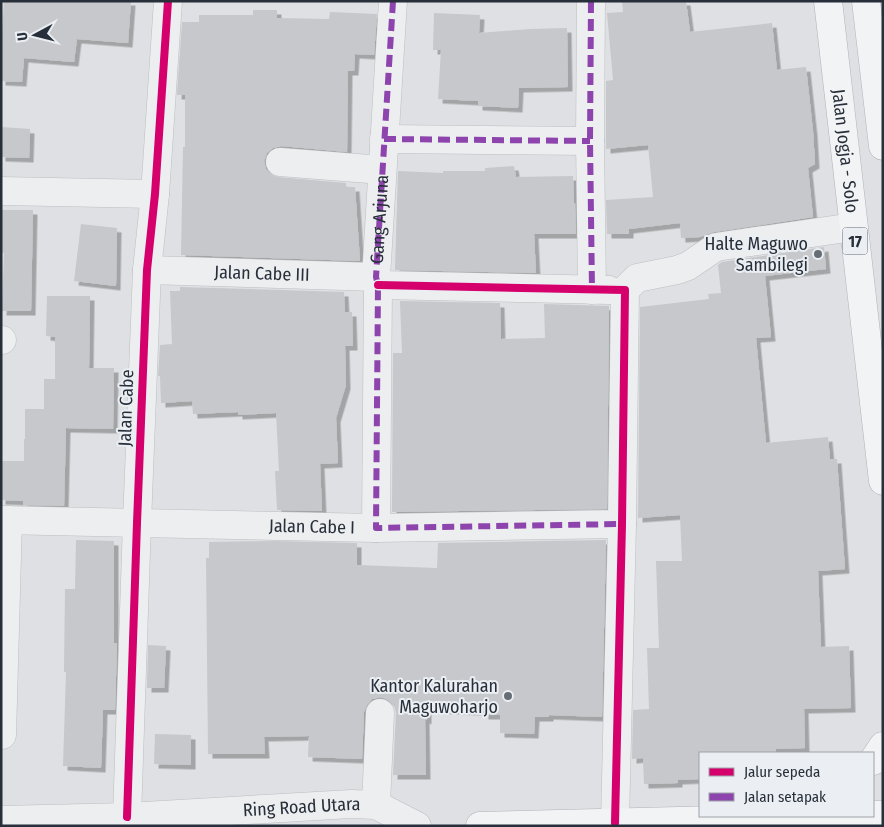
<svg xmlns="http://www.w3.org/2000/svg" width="884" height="827" viewBox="0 0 884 827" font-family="'Fira Sans Condensed',sans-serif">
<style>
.building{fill:#c6c8cb;filter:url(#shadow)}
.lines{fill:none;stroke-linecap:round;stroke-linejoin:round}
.minor-casing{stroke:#bcbec1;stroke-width:29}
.highway-casing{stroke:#b1b3b7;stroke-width:29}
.minor{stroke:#edeef0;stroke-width:28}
.highway{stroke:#f2f3f4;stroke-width:28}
.quiet{stroke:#8e44ad;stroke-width:6;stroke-dasharray:12 6;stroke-linecap:butt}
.cycleway-casing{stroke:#ebeff3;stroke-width:11}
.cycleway{stroke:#d6006c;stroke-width:8}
.poi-dot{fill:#676d75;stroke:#ebeff3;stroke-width:2}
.labels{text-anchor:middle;stroke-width:4;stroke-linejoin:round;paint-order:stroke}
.shield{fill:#ebeff3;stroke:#626972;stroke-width:1}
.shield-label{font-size:16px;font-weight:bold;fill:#272f3a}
.street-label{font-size:18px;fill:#272f3a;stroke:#ebeff3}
.poi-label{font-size:18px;fill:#272f3a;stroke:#ebeff3;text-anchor:end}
</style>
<defs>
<filter id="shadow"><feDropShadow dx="4.5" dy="4.5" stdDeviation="0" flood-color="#0004"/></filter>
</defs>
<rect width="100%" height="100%" fill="#dee0e3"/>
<g class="building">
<path d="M4 1H131L128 43 77 39 74 62 24 58 22 82 1 81V47Z"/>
<path d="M622 1H686L690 32 772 23 777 70 806 67 813 131 815 164 808 168 813 217 714 232 700 237 681 238 680 223 629 229V234H607L606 200 653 197 648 145 606 149V81L613 80 607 13 623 12Z"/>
<path d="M253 10H277V18L329 19 330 12 377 14 374 55 355 54 354 71H348L347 152 281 146 273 148 267 153 264 161 266 169 272 175 278 177 346 183V187H355L360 261 181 255 183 147H185V95H177L182 22H199V15H253Z"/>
<path d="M434 13 480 15 479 33 530 29 567 28 568 87 519 88 518 108 478 106V101L438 99 441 50H433Z"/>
<path d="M1 127 30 129 29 158 1 157Z"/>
<path d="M514 166 516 177 573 176 574 203H575L576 234H534L536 273 395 270 398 171 443 173V171H485V168Z"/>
<path d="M1 210H33L31 311H2L4 253H1Z"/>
<path d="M81 224 117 228 116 286 74 281Z"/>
<path d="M824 247 826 269 765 276 771 337 756 338 766 443 828 437 830 459H837L845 569 818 571 821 647 849 646 851 708 804 709 805 748 776 749V753H700V779L678 780V783L644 784 643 758 632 759 633 710 649 709 647 648H659L656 561H682L680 515 638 518 640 307 709 299 708 294 721 293 718 265 722 262Z"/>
<path d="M180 287 344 292 345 312H352L353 346H345L346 385 336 418 338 463 320 464 322 511 277 510 275 471H279L276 413 238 415V412L193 414 192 401 161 403 160 376H158L160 345 172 344 170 291H180Z"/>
<path d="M47 296H90L89 368H114L113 429 66 428 64 506 23 505V501L1 500V461H24V439H25V409H44V379H55V337L46 336Z"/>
<path d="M400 301 500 303 501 339 545 338 544 304 609 306 607 509 392 512 393 353H402Z"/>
<path d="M76 540 114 541V643H117L115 710H103L101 768 63 766 66 672H64L65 589H75Z"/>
<path d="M606 540 602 717 549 715V717H535L534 734 500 733V715H484V711L427 709V720L425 719 426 775H393L396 713 394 705 388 700 381 697 372 699 367 705 364 712 362 759 308 757 309 736 264 737 265 754H208L206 558H209V542L274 541 357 543V565L437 568 438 543Z"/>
<path d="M148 645 166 646 164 688H147Z"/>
<path d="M155 734 191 735V765L154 764Z"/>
</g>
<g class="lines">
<defs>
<g id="minor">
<path d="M591 1 590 141 592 290"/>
<path d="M384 139 590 141"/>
<path d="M280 162 382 170"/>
<path d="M1 191 155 194"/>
<path id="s1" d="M147 270 376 277"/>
<path d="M378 285 609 290"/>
<path d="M1 340H2"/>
<path id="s2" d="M1 520 376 528 622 524"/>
<path id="s3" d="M376 528 378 285 376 277 393 1"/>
<path d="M2 735 8 520"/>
<path d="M376 805 380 713"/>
<path d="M127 817 137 523 147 270 155 194 168 1"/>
<path id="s4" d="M1 820 127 817 351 804 376 805 417 826"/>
<path d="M615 823 622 524 625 290 637 278 677 270 688 266 716 247 853 227"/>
</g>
<g id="highway">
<path id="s5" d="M828 1 883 481"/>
<path d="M866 1 883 146"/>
<path d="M873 761 883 746"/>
<path d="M873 815H883"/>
<path d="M480 826 758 819 859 816"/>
</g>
</defs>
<use href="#minor" class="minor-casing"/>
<use href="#highway" class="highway-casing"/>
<use href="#minor" class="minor"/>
<use href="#highway" class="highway"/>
<g class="quiet">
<path d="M393 1 376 277 378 285 376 528 622 524"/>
<path d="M591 1 590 141 592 290"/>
<path d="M384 139 590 141"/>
</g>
<defs>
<g id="cycleway">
<path d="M378 285 625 290 622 524 615 823"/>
<path d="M127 817 137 523 147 270 155 194 168 1"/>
</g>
</defs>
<use href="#cycleway" class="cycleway-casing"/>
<use href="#cycleway" class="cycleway"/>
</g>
<g class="poi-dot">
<circle cx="818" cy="254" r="5"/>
<circle cx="508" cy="696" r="5"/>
</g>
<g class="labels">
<rect class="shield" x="842.5" y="227.5" width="25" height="27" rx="4"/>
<g class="shield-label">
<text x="855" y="247">17</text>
</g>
<g class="street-label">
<text dy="6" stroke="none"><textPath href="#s5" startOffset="151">Jalan Jogja - Solo</textPath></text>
<text dy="6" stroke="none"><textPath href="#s3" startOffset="309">Gang Arjuna</textPath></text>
<text dy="6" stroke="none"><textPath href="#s1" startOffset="115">Jalan Cabe III</textPath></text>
<text transform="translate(126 408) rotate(-88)" y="6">Jalan Cabe</text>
<text dy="6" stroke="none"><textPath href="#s2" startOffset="311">Jalan Cabe I</textPath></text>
<text dy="6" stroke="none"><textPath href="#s4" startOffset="301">Ring Road Utara</textPath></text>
</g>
<g class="poi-label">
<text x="808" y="250">Halte Maguwo<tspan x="808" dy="21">Sambilegi</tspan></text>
<text x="498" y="692">Kantor Kalurahan<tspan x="498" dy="21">Maguwoharjo</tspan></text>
</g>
</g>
<rect width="884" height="827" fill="none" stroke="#272f3a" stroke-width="5"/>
<rect x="699" y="752" width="175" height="65" fill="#ebeff3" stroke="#9da2a9"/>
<rect x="709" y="768" width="25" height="8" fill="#d6006c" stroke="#9da2a9"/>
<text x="744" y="777" font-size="15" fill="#272f3a">Jalur sepeda</text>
<rect x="709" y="793" width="25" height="8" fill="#8e44ad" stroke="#9da2a9"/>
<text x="744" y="802" font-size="15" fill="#272f3a">Jalan setapak</text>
<g transform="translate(35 35) rotate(263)" stroke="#ebeff3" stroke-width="4" paint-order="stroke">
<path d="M0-4L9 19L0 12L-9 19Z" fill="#272f3a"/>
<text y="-8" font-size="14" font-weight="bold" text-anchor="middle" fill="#272f3a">U</text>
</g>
</svg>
